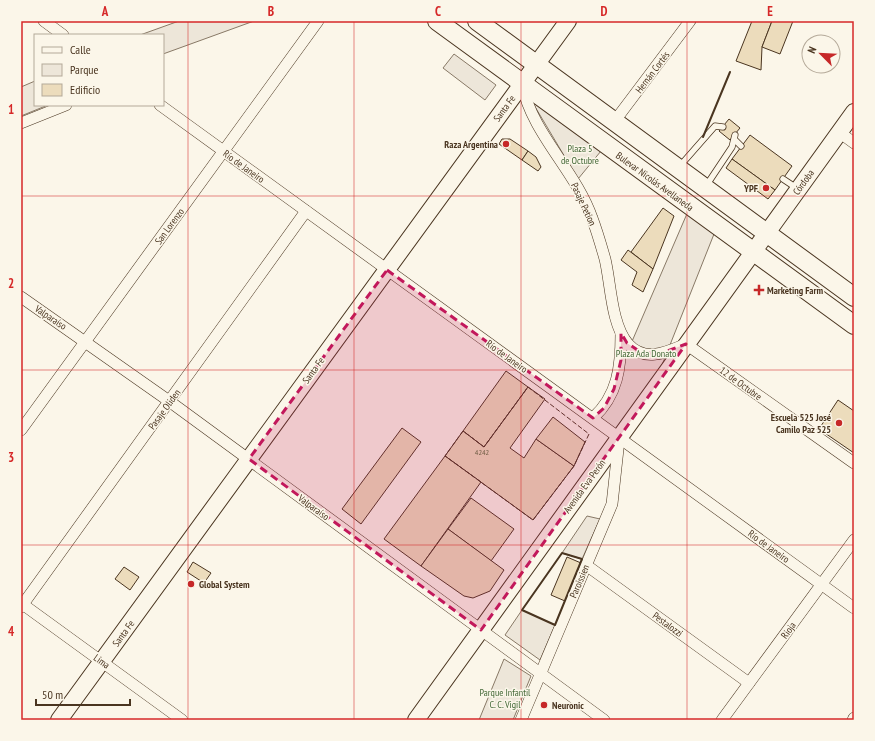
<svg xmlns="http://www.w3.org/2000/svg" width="875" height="741" viewBox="0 0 875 741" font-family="'PT Sans Narrow',sans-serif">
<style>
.green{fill:#ede6d9;stroke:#887966}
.building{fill:#ecdcbc;stroke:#4a3520}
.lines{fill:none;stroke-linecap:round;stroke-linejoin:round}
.lane-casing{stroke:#4a3520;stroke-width:7}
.street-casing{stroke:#4a3520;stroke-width:12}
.secondary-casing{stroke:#4a3520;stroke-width:18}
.primary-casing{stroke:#4a3520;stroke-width:20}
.lane{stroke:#fbf6e9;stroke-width:5.5}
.street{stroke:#fbf6e9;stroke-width:11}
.secondary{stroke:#fbf6e9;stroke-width:16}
.primary{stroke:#fbf6e9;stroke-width:18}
.fence{stroke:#4a3520;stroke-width:1;stroke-dasharray:5 2;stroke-linecap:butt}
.wall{stroke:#4a3520;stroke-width:2}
.marked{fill:#c2185b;fill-opacity:0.2;stroke:#c2185b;stroke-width:3;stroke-dasharray:8 5;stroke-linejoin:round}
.grid{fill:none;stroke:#d62828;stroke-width:1;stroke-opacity:0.55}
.poi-dot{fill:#c62828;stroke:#fbf6e9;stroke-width:1.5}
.labels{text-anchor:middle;stroke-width:3;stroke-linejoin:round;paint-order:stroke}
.number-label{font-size:8px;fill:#725f47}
.street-label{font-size:10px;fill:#4a3520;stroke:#fbf6e9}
.poi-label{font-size:10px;font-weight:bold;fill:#4a3520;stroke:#fbf6e9;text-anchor:end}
.park-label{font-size:10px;fill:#436837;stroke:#fbf6e9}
.neatline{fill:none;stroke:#d62828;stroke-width:1.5}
.grid-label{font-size:13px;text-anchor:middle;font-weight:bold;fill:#d62828}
</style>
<rect width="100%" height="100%" fill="#fbf6e9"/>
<g class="green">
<path d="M179 21H254L163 54V35H140Z"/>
<path d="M454 54 496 85 485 100 443 68Z"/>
<path d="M35 81V105H48L21 116V87Z"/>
<path d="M531 100 601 151 578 179Z"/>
<path d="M689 209 716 229 662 365 618 430 611 428 599 418Z"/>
<path d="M587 516 600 519 582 559 562 553Z"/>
<path d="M522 610 555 625 540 660 505 635Z"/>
<path d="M504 659 531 676 513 720H479Z"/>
</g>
<g class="building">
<path d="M752 21H772L762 47 761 70 736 61Z"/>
<path d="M772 21H793L780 54 762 47Z"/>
<path d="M729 119 740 128 730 140 719 131Z"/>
<path d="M750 135 792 166 775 190 732 159Z"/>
<path d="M502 139H510L528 151 522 160 499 144Z"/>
<path d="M528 151 536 157 541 167 538 171 522 160Z"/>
<path d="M732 159 775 190 768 199 726 168Z"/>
<path d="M663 208 674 216 653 269 631 252Z"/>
<path d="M628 250 653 269 643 292 632 285 637 272 621 260Z"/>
<path d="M506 371 528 387 484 447 463 431Z"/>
<path d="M528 387 545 399 510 448 524 458 536 439 574 466 533 520 445 456 463 431 484 447Z"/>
<path d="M838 400 854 411V453L819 429Z"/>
<path d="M553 417 585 442 574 466 536 439Z"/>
<path d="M402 428 421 442 361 524 342 509Z"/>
<path d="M445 456 481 482 421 566 384 539Z"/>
<path d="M471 498 514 529 491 561 448 529Z"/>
<path d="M448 529 504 570 490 591 473 598 464 596 421 566Z"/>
<path d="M567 557 581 563 565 601 551 595Z"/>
<path d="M193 562 211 573 204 583 187 572Z"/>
<path d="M124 567 139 577 130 590 115 579Z"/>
</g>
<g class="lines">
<defs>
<g id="lane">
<path d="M735 140 741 146"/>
<path d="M679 167 715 126 723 127"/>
<path d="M783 179 798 189"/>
<path d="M706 186 732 147 735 135"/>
</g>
<g id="street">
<path d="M44 21 63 35"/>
<path d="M522 84C532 134 576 171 592 218 597 231 601 245 605 259 611 284 611 324 628 344 645 363 667 352 686 344L854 463"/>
<path d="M160 105 854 608"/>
<path d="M614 122 690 21"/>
<path d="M21 123 66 105"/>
<path d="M839 132 854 143"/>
<path d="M21 297 169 401 604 720"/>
<path d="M593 418C618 395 621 367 621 334"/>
<path d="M21 430 318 21"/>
<path d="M586 565 749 683"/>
<path d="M21 603 182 720"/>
<path d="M21 607 306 211"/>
<path d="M521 720 612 504 619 440"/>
<path d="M722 720 854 540"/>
<path d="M853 720 854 718"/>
</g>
<g id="secondary">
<path d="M59 720 568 21"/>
<path d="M416 720 854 112"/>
</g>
<g id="primary">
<path d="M437 21 854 325"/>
<path d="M477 21 854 297"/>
</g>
</defs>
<use href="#lane" class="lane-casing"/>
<use href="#street" class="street-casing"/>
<use href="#secondary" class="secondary-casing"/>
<use href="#primary" class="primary-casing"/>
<use href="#lane" class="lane"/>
<use href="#street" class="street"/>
<use href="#secondary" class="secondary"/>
<use href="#primary" class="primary"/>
<path class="fence" d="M528 387 589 434 574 466 533 520 445 456 463 431 484 447Z"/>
<g class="wall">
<path d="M703 137 730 72"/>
<path d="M562 553 582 559 555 625 522 610Z"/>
</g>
</g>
<path class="marked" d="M387 270 593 418 604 408 614 389 621 360V333L627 343 642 353H662L686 344 481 630 249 459Z"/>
<path class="grid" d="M188 21V720M354 21V720M521 21V720M687 21V720M21 196H854M21 370H854M21 545H854"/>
<g class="poi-dot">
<circle cx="506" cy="144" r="4"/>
<circle cx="766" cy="188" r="4"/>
<path d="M757 284h4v4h4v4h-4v4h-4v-4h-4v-4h4z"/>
<circle cx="839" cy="423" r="4"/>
<circle cx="191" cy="584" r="4"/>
<circle cx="544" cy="705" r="4"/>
</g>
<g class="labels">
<g class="number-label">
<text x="482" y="455">4242</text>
</g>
<g class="street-label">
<text transform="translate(652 72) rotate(-53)" y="4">Hernán Cortés</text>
<text transform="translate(504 108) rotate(-54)" y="4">Santa Fe</text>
<text transform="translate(244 166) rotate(36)" y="4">Río de Janeiro</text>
<text transform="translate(655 181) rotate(36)" y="4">Bulevar Nicolás Avellaneda</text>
<text transform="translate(803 182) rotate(-54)" y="4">Córdoba</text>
<text transform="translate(584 204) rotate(65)" y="4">Pasaje Petion</text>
<text transform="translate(169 226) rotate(-54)" y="4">San Lorenzo</text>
<text transform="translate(51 317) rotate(34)" y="4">Valparaíso</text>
<text transform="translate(507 356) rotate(36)" y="4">Río de Janeiro</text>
<text transform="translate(313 370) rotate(-54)" y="4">Santa Fe</text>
<text transform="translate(741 383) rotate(36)" y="4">12 de Octubre</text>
<text transform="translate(164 409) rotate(-54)" y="4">Pasaje Oliden</text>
<text transform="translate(584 486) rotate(-54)" y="4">Avenida Eva Perón</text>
<text transform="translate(314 507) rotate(36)" y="4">Valparaíso</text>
<text transform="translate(769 546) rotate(36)" y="4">Río de Janeiro</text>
<text transform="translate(579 581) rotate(-67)" y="4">Paroissien</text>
<text transform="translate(668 624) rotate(36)" y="4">Pestalozzi</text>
<text transform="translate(788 630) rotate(-54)" y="4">Rioja</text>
<text transform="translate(123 633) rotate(-54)" y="4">Santa Fe</text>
<text transform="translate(102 661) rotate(36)" y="4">Lima</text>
</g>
<g class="poi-label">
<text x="498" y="148">Raza Argentina</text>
<text x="758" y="192">YPF</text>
<text x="767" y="294" text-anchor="start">Marketing Farm</text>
<text x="831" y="421">Escuela 525 José<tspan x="831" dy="12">Camilo Paz 525</tspan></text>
<text x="199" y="588" text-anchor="start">Global System</text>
<text x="552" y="709" text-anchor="start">Neuronic</text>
</g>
<g class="park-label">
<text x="580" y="152">Plaza 5<tspan x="580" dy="12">de Octubre</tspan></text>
<text x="646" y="357">Plaza Ada Donato</text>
<text x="505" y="696">Parque Infantil<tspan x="505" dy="12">C. C. Vigil</tspan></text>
</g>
</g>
<rect width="875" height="741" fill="none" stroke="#fbf6e9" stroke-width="44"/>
<rect x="34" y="34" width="130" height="72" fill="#fbf6e9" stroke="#b4a999"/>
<rect x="42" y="47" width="20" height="6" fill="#fbf6e9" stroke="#b4a999"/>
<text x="70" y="54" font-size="12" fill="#4a3520">Calle</text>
<rect x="42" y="64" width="20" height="12" fill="#ede6d9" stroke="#b4a999"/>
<text x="70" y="74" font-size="12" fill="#4a3520">Parque</text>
<rect x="42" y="84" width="20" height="12" fill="#ecdcbc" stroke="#b4a999"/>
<text x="70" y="94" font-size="12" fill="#4a3520">Edificio</text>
<g transform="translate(821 54) rotate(294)"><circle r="19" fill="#fbf6e9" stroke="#b4a999"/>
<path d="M0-3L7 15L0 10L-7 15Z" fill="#c62828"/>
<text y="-6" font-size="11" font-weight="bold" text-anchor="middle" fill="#4a3520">N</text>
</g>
<path d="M36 699v6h94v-6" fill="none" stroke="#4a3520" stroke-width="2"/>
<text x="42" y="699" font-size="12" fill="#4a3520" stroke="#fbf6e9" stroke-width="3" paint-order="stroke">50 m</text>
<rect x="22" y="22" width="831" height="697" class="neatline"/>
<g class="grid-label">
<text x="105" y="16">A</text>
<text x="271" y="16">B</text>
<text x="438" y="16">C</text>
<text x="604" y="16">D</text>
<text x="770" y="16">E</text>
<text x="11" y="114">1</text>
<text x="11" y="288">2</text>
<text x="11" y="462">3</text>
<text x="11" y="636">4</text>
</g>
</svg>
